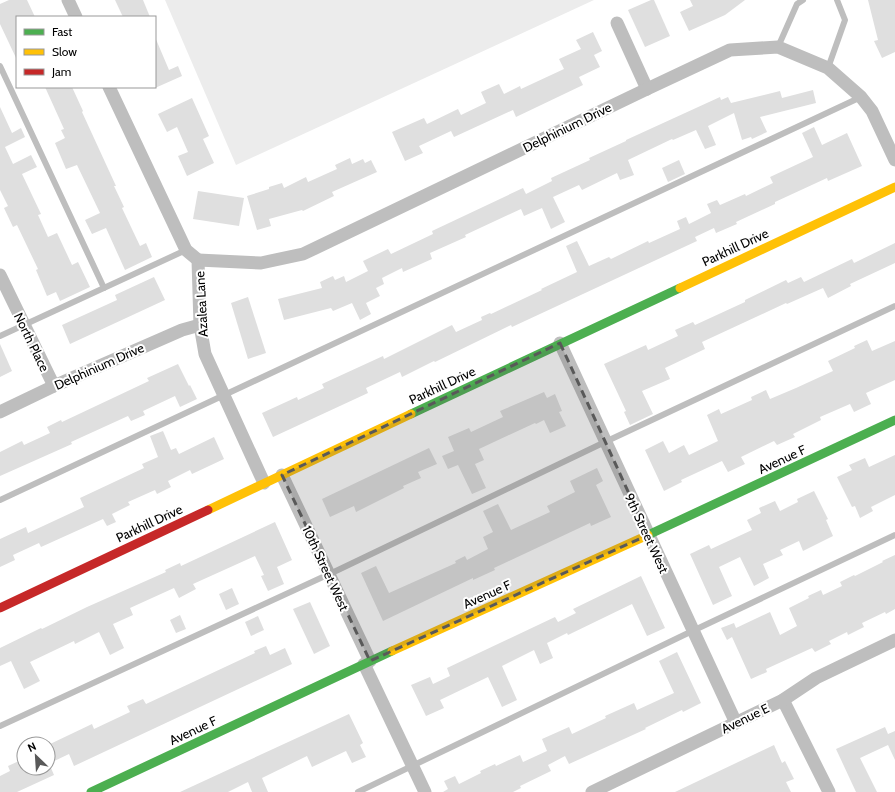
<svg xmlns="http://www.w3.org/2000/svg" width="895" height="792" viewBox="0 0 895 792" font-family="Cabin,sans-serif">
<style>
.green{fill:#ececec}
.building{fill:#dfdfdf}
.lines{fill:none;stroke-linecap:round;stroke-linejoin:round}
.lane{stroke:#bebebe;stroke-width:6}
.street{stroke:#bebebe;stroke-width:13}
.fast{stroke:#4caf50;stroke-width:9}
.slow{stroke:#ffc107;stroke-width:9}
.jam{stroke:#c62828;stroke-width:9}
.marked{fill:#595959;fill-opacity:0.2;stroke:#595959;stroke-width:3;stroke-dasharray:8 5;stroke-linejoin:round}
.labels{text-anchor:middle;stroke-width:4;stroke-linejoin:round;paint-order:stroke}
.street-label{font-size:13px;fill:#000;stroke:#fff}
</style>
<rect width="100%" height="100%" fill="#fff"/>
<path class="green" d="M165 0H594L236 165Z"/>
<g class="building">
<path d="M9 0H27L35 17H17V60L0 24V4Z"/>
<path d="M115 0H143L150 17H123Z"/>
<path d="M651 0H654L670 36 645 47 628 10Z"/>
<path d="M690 0H745L725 15 689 31 680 12 693 6Z"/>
<path d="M868 0H895V52L882 58 874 41 878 40Z"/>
<path d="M593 32 602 51 594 55 600 67 579 77 583 85 516 117 513 110 454 137 451 131 419 146 423 153 405 161 392 132 424 118 427 124 458 109 461 115 486 103 481 92 499 84 504 94 520 86 521 89 564 69 559 59 581 49 576 40Z"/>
<path d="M155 37 169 70 178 66 182 76 155 88Z"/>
<path d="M45 87H72L83 111 82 112 116 186H114L124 207 122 208 140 246 146 243 152 257 125 270 106 228 92 234 85 220 100 213 77 165 66 169 55 143 65 138 61 130 64 129Z"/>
<path d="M813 90 816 103 760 117 767 132 752 139 751 137 742 140 734 113 708 126 716 145 705 149 696 130 673 140 672 139 628 160 634 175 620 180 617 173 582 190 579 185 553 197 565 222 551 229 542 208 524 216 521 209 465 235 466 237 430 253 432 259 403 272 402 268 382 278 384 284 376 288 380 296 366 303 371 314 360 320 352 303 333 311 331 308 284 320 278 299 322 288 320 282 333 276 335 280 344 276 346 282 368 271 363 261 388 249 391 254 433 234 432 231 523 188 526 194 552 181 551 178 590 160 589 158 626 141V140L720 97 721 100 728 97 731 103 780 91 782 98Z"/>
<path d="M192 98 209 136 203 139 214 163 187 176 178 156 188 152 177 127 167 132 158 114Z"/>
<path d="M0 107 12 133 21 128 25 137 5 147 13 164 31 155 37 167 22 174 41 214 38 215 48 237 57 233 72 265 78 262 90 287 60 301 56 292 47 296 36 270 38 269 17 225 13 227 4 208 8 206 0 190Z"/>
<path d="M814 127 822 145 847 133 862 166 828 181 827 178 775 202V204L736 222 737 224 716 233 714 228 695 237 697 241 512 327 511 325 435 362 434 361 402 377 400 372 366 388 368 393 273 437 262 413 297 397 298 400 324 388 322 384 383 356 384 359 452 325 456 332 482 320 481 317 490 313 491 314 542 290 541 289 577 272 566 246 577 241 589 266 609 257 611 259 648 241 649 243 680 229 677 221 686 217 689 224 711 213 707 204 717 200 720 205 745 194 746 196 773 183 770 177 813 157 802 133Z"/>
<path d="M350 158 352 164 363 159 365 163 371 160 377 172 332 192 334 196 303 211 302 210 269 219 271 226 257 230 247 196 269 189V187L282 183 284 188 306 177 308 182 337 169 335 165Z"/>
<path d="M679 160 685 174 668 182 662 168Z"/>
<path d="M198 191 244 198 239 226 193 219Z"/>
<path d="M895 243V263L850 284 851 286 828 298 823 288 787 304 786 303 702 342 705 349 665 368 670 379 642 391 653 414 630 425 624 412 626 411 604 364 646 345 648 350 678 336 675 330 693 322 695 325 745 302V300L786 280 788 283 801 277 804 282 852 259 854 263Z"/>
<path d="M154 277 165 300 70 344 62 325 117 300 115 295Z"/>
<path d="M248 297 266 353 248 359 231 303Z"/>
<path d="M867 340 872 351 895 341V380L866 393 871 404 854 412 850 404 820 417 821 420 793 434 795 437 777 445 774 441 741 457 745 464 728 472 722 461 681 480 682 482 664 491 645 450 663 441 669 453 684 445 689 455 718 441 707 415 719 409 721 414 752 400 751 397 766 390 770 399 796 388 833 371 828 361 855 348 854 346Z"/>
<path d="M0 344 12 371 0 377Z"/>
<path d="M178 364 189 386 190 385 197 399 180 407 175 396 143 411 145 415 131 421 128 416 71 442 72 444 0 476V452L22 441 24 445 50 433 47 427 61 420 62 422 149 381 147 378Z"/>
<path d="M544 392 547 398 555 394 562 411 559 412 566 426 550 433 544 420 536 424 535 423 479 449 484 460 475 464 486 488 472 494 458 465 448 469 442 456 454 451 448 437 469 428 471 432 503 417 500 411Z"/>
<path d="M163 431 171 450 176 448 179 454 214 437 224 459 192 474 190 470 168 481 171 487 157 494 155 490 128 502 130 505 112 514 116 522 107 526 103 519 41 547 39 543 13 555 15 560 0 567V539L26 527 28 533 84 507 80 498 144 468 142 464 158 457 150 436Z"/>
<path d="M429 448 437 464 418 472 421 478 403 486 404 488 356 512 354 506 330 517 322 499Z"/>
<path d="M895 455V495L871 507 873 511 860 518 855 506 852 507 837 477 852 470 849 465 865 458 869 467Z"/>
<path d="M597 468 603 481 596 485 611 517 591 526 590 523 494 568 495 570 473 580V578L383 621 361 573 376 566 389 593 456 563 455 561 465 556 467 560 488 549 483 537 493 532 483 511 498 504 511 530 550 512 547 506 575 492 570 481Z"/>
<path d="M814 491 828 519 826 520 833 536 803 551 799 541 780 550 783 555 763 564 769 578 754 586 740 557 719 567 732 596 713 605 690 554 709 545 711 549 752 530 747 520 761 513 759 508 775 501 780 511 798 502 797 499Z"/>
<path d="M275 522 292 560 277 567 284 584 268 591 261 576 264 575 255 556 193 584 196 589 179 598 174 588 130 608 133 615 113 624 124 648 110 655 99 632 75 644 74 641 30 662 40 681 24 689 11 661 0 666V648L41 628 42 629 87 607 166 572 165 570 180 563 181 566Z"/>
<path d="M895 555V609L886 614 885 612 862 623 864 627 848 635 847 632 829 641 831 644 815 652 812 648 766 669 767 672 751 679 732 637 727 640 721 628 734 623 736 628 770 612 780 635 797 626 789 608 809 598 808 596 821 590 823 595 842 586 840 582 854 575 855 576 883 562 882 561Z"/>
<path d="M641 576 665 628 647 636 632 604 568 635 567 633 547 643 553 658 540 664 534 650 502 666 517 700 502 707 488 677 440 700 444 708 426 716 411 685 430 677 433 684 450 676 447 668 555 617 558 622 576 613 573 609Z"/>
<path d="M232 588 239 604 226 610 219 594Z"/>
<path d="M310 602 330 646 314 654 293 609Z"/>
<path d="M180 615 186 629 176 633 170 620Z"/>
<path d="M258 616 264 630 251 636 245 622Z"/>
<path d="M266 646 270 655 285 648 292 664 74 766 69 754 48 764V745L92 724 94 729 130 712 127 706 143 699 146 704 255 653 254 651Z"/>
<path d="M677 652 701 703 683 712 682 710 645 728 646 729 569 764 565 756 548 765 551 771 520 786 521 788 513 792H443L448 789 444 781 455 776 459 784 481 773 480 771 495 764 496 766 520 755 523 762 547 751 542 739 569 727 572 734 606 718 605 716 634 703 637 710 674 693 659 661Z"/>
<path d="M349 714 363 743 360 745 366 757 352 763 346 751 312 767 307 756 262 778 268 792H252L248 782 228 792H180Z"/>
<path d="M885 727 888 734 895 731V760L888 745 860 758 877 792H856L836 749Z"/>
<path d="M774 745 782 763 785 761 794 779 786 782 791 792H675Z"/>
<path d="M19 761 23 768H51L54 775 17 792H0V776L10 771 8 766Z"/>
</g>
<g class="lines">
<g class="lane">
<path d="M778 47 797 4 803 0"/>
<path d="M0 66 104 288"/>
<path d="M828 68 845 20 837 0"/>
<path d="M0 336 186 250"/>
<path d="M0 500 861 97"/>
<path d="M0 726 338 570 605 442 895 306"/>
<path d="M358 792 684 635 895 535"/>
</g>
<g class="street">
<path d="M68 0 76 17"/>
<path d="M617 23 647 89"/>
<path d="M109 87 186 250 198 260 200 325 205 354 264 483"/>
<path d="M198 260 261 263 303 254 647 89 730 50 778 47 828 68 861 97 872 111 895 160"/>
<path d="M0 275 54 386"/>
<path d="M560 343 736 723"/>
<path d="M0 412 54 386 182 330 200 325"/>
<path d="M282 475 370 661"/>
<path d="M364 664 425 792"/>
<path d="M783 700 829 792"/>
<path d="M592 792 783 700 816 678 895 640"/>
</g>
<g class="fast">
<path d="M411 414 680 288"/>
<path d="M648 535 895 420"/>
<path d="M91 792 392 651"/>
</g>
<g class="slow">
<path d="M680 288 895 187"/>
<path d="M208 510 411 414"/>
<path d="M392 651 648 535"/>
</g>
<path class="jam" d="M0 608 208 510"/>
</g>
<path class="marked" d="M560 343 648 535 370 661 282 475Z"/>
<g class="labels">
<g class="street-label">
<text transform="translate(567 127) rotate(-26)" y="5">Delphinium Drive</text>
<text transform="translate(735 247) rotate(-25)" y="5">Parkhill Drive</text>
<text transform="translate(201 304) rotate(-93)" y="5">Azalea Lane</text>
<text transform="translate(32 342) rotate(64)" y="5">North Place</text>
<text transform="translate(99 366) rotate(-24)" y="5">Delphinium Drive</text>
<text transform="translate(442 385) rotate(-25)" y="5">Parkhill Drive</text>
<text transform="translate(782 459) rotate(-25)" y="5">Avenue F</text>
<text transform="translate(149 523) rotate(-25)" y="5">Parkhill Drive</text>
<text transform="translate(647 533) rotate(65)" y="5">9th Street West</text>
<text transform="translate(326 568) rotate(65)" y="5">10th Street West</text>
<text transform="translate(487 594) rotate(-24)" y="5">Avenue F</text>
<text transform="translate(745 718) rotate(-26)" y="5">Avenue E</text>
<text transform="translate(193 730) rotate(-25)" y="5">Avenue F</text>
</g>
</g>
<rect x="16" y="16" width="140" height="72" fill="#ffffff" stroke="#999999"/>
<rect x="24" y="29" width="20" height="6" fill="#4caf50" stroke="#999999"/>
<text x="52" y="36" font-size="12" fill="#000000">Fast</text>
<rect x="24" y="49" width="20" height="6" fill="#ffc107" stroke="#999999"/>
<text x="52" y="56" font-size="12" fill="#000000">Slow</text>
<rect x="24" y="69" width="20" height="6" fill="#c62828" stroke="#999999"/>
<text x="52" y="76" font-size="12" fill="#000000">Jam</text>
<g transform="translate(36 756) rotate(335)"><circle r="19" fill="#ffffff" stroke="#999999"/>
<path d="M0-3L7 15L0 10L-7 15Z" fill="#595959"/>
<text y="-6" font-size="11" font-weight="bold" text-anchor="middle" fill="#000000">N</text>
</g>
</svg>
